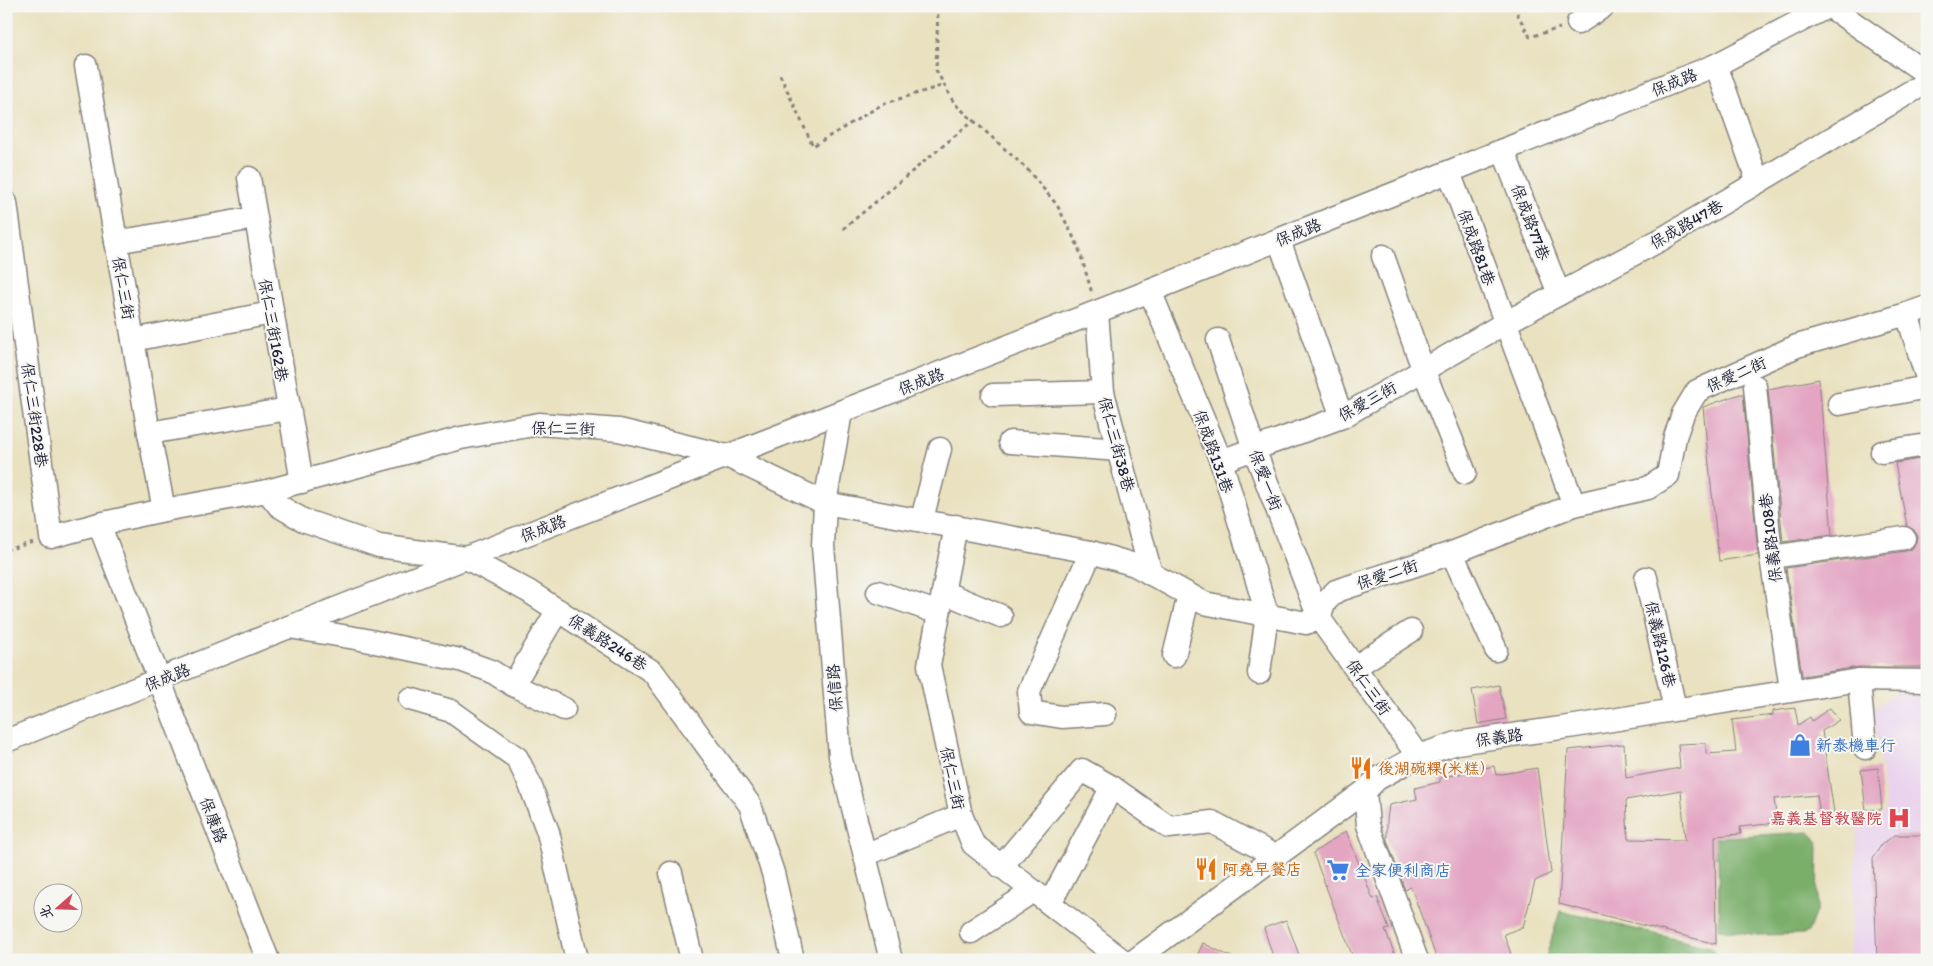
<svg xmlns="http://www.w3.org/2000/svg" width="1933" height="966" viewBox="0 0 1933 966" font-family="Itim,'LXGW WenKai TC',sans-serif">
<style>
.built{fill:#e9d2ed}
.forest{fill:#7aaf6b;stroke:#4e6853}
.building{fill:#e3a5c2;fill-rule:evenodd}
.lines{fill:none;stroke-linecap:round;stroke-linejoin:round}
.minor-casing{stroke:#86827d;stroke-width:25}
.path{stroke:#86827d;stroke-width:3;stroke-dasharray:4 4;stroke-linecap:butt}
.minor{stroke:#fff;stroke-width:22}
.labels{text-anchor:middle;stroke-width:4;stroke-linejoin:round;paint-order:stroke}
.street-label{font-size:16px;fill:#22223b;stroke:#f6f6f2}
.shop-label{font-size:16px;fill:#366cbe;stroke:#f6f6f2;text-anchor:start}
.food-label{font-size:16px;fill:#c56008;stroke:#f6f6f2;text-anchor:start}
.health-label{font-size:16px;fill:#be3a42;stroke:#f6f6f2;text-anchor:end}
</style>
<rect width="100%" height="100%" fill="#f6f6f2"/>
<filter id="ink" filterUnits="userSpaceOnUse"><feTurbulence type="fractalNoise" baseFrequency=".02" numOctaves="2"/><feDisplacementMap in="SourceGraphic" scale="10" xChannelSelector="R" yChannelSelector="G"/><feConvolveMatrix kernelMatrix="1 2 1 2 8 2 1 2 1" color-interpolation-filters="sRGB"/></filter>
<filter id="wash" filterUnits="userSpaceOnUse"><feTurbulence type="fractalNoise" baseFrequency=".0096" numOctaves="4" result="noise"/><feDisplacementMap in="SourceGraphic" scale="20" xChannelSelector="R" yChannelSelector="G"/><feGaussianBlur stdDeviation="1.12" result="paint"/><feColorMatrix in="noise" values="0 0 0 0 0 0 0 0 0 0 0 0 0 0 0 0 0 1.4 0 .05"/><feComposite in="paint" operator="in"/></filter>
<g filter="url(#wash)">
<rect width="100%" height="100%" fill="#e9e1bf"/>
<path class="built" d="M1899 689 1927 690V960H1849L1858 826 1886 811 1874 709Z"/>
<g class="forest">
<path d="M1810 832 1818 843 1817 909 1808 932 1803 934 1757 935 1719 929 1718 857 1690 856V839Z"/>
<path d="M1560 911 1709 947 1714 951 1713 960H1545Z"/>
</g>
<g id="blocks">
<g class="building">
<path d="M1819 379 1832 535 1783 542 1768 389Z"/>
<path d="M1740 394H1743L1758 555 1719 561 1703 407Z"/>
<path d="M1927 458V667H1859L1802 676 1786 568 1906 551 1912 549 1916 542 1917 536 1914 530 1907 526 1895 463Z"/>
<path d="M1499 685 1506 719 1478 724 1472 690Z"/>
<path d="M1795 708 1798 725 1810 717 1812 721 1830 708 1839 720 1822 731 1834 813 1820 815 1817 795 1774 799 1777 823 1740 827 1741 834 1715 836 1716 944 1559 904 1568 750 1624 744 1626 778 1680 768 1678 744 1706 743V754L1736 752 1732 720 1773 715V711ZM1681 790 1685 840 1628 839 1626 800Z"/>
<path d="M1494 766 1496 775 1537 768 1551 873 1535 881 1523 927 1504 934 1513 960H1437L1411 887 1405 890 1387 840V820L1389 805 1417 799 1415 788 1440 782V778Z"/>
<path d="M1878 768 1882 809 1866 810 1861 770Z"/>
<path d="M1346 831 1373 899 1377 897 1389 929 1385 930 1397 960H1354L1313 853Z"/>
<path d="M1895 835H1927V960H1877L1873 858 1882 844Z"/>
<path d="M1286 920 1301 960H1274L1264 928Z"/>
<path d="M1203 943 1237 960H1195Z"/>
</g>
</g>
</g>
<g filter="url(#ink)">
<use href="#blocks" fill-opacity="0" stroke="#86827d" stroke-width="1"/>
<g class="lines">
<defs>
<g id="minor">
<path d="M1829 6 1927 74"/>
<path d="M1578 23 1604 6"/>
<path d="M1716 65 1758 182"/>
<path d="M86 66 149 433 164 510"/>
<path d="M1503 150 1559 294"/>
<path d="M1449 172 1574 505"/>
<path d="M249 178 302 482"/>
<path d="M6 203 51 537 99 524 164 510 267 491 461 438 539 424 619 430 727 456 825 503 1091 552 1135 565 1204 603 1306 623 1319 618 1325 602 1336 591 1452 553 1574 505 1648 488 1668 475 1675 437 1683 414 1697 391 1797 346 1907 314 1927 307"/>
<path d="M1279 240 1342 417"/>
<path d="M116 242 255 218"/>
<path d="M1383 256 1423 369 1465 473"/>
<path d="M1150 291 1221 461 1267 614 1259 673"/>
<path d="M1097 312 1103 392 1151 574"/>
<path d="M1907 314 1927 378"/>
<path d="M133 340 271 313"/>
<path d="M1218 340 1254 449 1319 618 1418 756"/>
<path d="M1755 386 1771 557 1791 689"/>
<path d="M993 395 1103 392"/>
<path d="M1839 404 1927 387"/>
<path d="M841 412 825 503 823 546 840 756 891 960"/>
<path d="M149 433 288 409"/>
<path d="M1010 442 1119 450"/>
<path d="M1882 452 1927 445"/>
<path d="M1221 461 1342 417 1505 323 1660 240 1927 82"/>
<path d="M267 491 279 506 303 520 379 546 466 558 528 591 653 672 750 805 773 873 793 960"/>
<path d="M922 519 940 449"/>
<path d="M99 524 268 960"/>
<path d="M956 526 929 665 961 815 973 844 1122 960"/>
<path d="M1091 552 1029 691 1031 712 1062 717 1105 714"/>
<path d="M1452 553 1496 650"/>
<path d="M1771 557 1904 538"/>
<path d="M1646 578 1675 709"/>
<path d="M878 592 939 613"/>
<path d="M943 592 1001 616"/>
<path d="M289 627 361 639 460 660 491 671 513 685 564 709"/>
<path d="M1174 656 1189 595"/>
<path d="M1355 667 1411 631"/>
<path d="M1859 680 1865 748"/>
<path d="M513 685 558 610"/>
<path d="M410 699 451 711 517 758 529 782 548 832 577 960"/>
<path d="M6 741 289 627 1150 291 1716 65 1829 6"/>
<path d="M1365 791 1368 825 1417 960"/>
<path d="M865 855 961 815"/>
<path d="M1001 867 1082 770 1112 787 1169 827 1212 822 1275 856"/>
<path d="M671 873 692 960"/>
<path d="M1050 903 1112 787"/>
<path d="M971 932 1033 891"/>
<path d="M1135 960 1365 791 1377 779 1418 756 1457 743 1575 726 1859 680 1927 681"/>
</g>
</defs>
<use href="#minor" class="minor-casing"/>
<g class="path">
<path d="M938 6 936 70 954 103 1027 169 1057 205 1078 246 1092 293"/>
<path d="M1513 6 1530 37 1560 28"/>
<path d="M780 75 813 146 883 104 944 85"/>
<path d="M843 229 974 120"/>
<path d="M6 550 34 542"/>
</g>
<use href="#minor" class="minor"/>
</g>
</g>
<defs>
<symbol id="shop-bare" viewBox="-9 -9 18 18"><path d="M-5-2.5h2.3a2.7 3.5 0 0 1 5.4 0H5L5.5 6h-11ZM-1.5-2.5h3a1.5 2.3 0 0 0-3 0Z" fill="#3f7fe0" stroke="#f6f6f2" stroke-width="2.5" paint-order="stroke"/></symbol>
<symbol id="restaurant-bare" viewBox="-9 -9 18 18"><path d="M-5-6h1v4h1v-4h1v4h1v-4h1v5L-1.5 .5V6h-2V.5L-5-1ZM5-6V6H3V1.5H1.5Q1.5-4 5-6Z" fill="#e8710a" stroke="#f6f6f2" stroke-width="2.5" paint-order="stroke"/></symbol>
<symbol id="hospital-bare" viewBox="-9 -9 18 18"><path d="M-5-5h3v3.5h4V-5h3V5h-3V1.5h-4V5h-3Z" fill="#e0444e" stroke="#f6f6f2" stroke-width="2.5" paint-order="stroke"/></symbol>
<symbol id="supermarket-bare" viewBox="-9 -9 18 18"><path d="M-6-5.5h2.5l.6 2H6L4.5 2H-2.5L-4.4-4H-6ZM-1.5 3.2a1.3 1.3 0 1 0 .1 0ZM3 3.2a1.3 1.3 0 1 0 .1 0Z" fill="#3f7fe0" stroke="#f6f6f2" stroke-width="2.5" paint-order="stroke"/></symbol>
</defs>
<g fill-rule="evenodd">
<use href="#shop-bare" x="1784" y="729" width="32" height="32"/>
<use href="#restaurant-bare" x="1345" y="752" width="32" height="32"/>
<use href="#hospital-bare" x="1883" y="802" width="32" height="32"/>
<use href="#restaurant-bare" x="1190" y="853" width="32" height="32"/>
<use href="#supermarket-bare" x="1322" y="854" width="32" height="32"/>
</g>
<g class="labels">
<g class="street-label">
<text transform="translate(1674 82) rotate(-22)" y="6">保成路</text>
<text transform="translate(1531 222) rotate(69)" y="6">保成路77巷</text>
<text transform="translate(1686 224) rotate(-30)" y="6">保成路47巷</text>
<text transform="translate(1298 232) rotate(-22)" y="6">保成路</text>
<text transform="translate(1477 247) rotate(70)" y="6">保成路81巷</text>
<text transform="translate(124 288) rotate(80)" y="6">保仁三街</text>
<text transform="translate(274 330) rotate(80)" y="6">保仁三街162巷</text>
<text transform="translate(1736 374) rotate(-24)" y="6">保愛二街</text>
<text transform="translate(921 381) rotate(-21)" y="6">保成路</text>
<text transform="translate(1367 401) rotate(-29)" y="6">保愛三街</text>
<text transform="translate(35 415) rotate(82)" y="6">保仁三街228巷</text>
<text transform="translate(563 428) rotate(1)" y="6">保仁三街</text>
<text transform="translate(1117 444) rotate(75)" y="6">保仁三街38巷</text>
<text transform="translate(1214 451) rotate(70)" y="6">保成路131巷</text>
<text transform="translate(1266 480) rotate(69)" y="6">保愛一街</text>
<text transform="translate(543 528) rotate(-21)" y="6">保成路</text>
<text transform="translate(1770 538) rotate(-97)" y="6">保義路108巷</text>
<text transform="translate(1387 574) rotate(-18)" y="6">保愛二街</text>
<text transform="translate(608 642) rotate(33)" y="6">保義路246巷</text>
<text transform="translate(1661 644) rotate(77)" y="6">保義路126巷</text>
<text transform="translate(167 677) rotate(-22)" y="6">保成路</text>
<text transform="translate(1369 687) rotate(55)" y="6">保仁三街</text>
<text transform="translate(834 688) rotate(-94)" y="6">保信路</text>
<text transform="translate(1499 737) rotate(-8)" y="6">保義路</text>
<text transform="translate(953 778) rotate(78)" y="6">保仁三街</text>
<text transform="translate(214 820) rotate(69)" y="6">保康路</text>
</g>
<g class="shop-label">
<text x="1816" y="751">新泰機車行</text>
<text x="1355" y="876">全家便利商店</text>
</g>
<g class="food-label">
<text x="1378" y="774">後湖碗粿(米糕）</text>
<text x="1222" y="875">阿堯早餐店</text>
</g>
<g class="health-label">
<text x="1882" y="824">嘉義基督教醫院</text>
</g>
</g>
<rect width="1933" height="966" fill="none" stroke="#f6f6f2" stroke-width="25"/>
<g transform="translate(58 908) rotate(250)"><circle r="24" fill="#f6f6f2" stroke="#a1a1a9"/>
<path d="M0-4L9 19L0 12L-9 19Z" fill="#d1495b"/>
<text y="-8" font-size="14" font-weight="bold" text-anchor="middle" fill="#22223b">北</text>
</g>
</svg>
